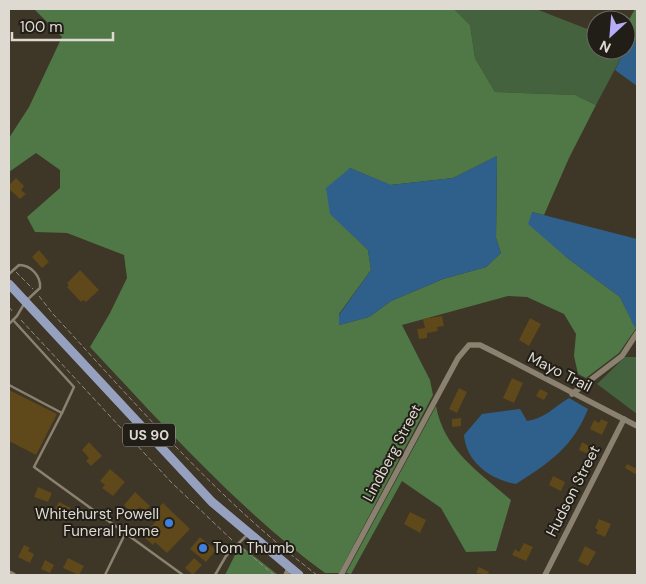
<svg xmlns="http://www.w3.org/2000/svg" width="646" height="584" viewBox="0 0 646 584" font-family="'DM Sans',sans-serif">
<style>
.green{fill:#43623d}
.forest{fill:#4f7846;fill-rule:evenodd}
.water{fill:#2f608b}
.building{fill:#5f4819}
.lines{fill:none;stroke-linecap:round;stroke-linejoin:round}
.path{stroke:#918b7f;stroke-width:1;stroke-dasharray:5 2.5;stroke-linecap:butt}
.lane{stroke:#8b8170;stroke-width:2.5}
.street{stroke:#8b8170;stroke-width:5.5}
.primary{stroke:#96a1bf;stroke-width:9}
.shop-dot{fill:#3f7fe0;stroke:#211e17;stroke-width:2}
.labels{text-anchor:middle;stroke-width:4;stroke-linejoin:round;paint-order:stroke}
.shield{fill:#211e17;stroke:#a6a299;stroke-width:1}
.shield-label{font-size:14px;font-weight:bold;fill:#dfdad1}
.street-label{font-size:15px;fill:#dfdad1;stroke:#211e17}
.poi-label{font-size:15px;fill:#dfdad1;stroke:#211e17;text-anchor:end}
</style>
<rect width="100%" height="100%" fill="#3e3627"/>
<g class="green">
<path d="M454 9H536L595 32 596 50H621L624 52 596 105 575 95 495 92 475 58 470 25Z"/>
<path d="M625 357H637V414L597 384Z"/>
</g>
<g class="forest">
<path d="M34 9H454L470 25 475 58 495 92 575 95 596 105 569 158 544 215 532 212 566 257 620 297 635 327H637L619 353 586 378 578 374 574 356 576 334 564 314 527 297 508 296 402 325 430 380 433 395 339 573H325C237 508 165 427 90 347L110 313 127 278 124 255 67 233 35 232 27 217 60 188V170L36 153 9 172V138L29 107 62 37ZM497 156 496 238 501 253 486 267 443 279 391 301 369 317 339 325V314L371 270 368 250 330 213 350 168 390 185 453 178Z"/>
<path d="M635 9H637V40L628 44 626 49V25Z"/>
<path d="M436 406C444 450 479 472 511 500L496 551 466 552 441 508 402 481 351 574 346 573Z"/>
<path d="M240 545 278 575H225Z"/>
</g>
<g class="water">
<path d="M637 40V86L615 70 628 44Z"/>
<path d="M497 156 496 238 501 253 486 267 443 279 391 301 369 317 339 325V315L371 270 368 250 330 214 326 188 350 168 391 185 453 178Z"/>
<path d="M532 212 637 239V325L635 328 620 297 566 257 528 224Z"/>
<path d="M569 398 588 409C573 447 549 463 516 484 491 480 466 462 464 435L482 414 520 409 527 421C544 419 554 407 569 398Z"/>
</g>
<g class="building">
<path d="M16 178 24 186 21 190 26 194 20 199 9 189V185Z"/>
<path d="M39 250 49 262 42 268 32 257Z"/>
<path d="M80 270 99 290 86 302 83 300 81 302 67 287 69 285 67 283Z"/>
<path d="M442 316 444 326 437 327 438 331 427 333V338L419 339 417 329 425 328 423 319Z"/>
<path d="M530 318 541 324 529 346 519 340Z"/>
<path d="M512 378 523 383 514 403 503 398Z"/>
<path d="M459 388 467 392 457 413 449 409Z"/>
<path d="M540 389 548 393 544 400 536 396Z"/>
<path d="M9 390 57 414 36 455 9 441Z"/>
<path d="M461 418V426L452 427V419Z"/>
<path d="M601 419 608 422 602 435 590 429 594 420 599 423Z"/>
<path d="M89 442 102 456 91 466 86 461 89 458 82 450Z"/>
<path d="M582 442 591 447 588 454 579 450Z"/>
<path d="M627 464 637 469V475L625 468Z"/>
<path d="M110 469 125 482 113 496 102 488 105 485 100 481Z"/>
<path d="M553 476 565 482 561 491 549 485Z"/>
<path d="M38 487 52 493 48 502 34 497Z"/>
<path d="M135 492 150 506 145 512 140 507 133 514 124 505Z"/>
<path d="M59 502 71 508 65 521 52 514Z"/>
<path d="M163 503 190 529 167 553 155 542 153 545 145 538 151 531 149 529 160 517 154 512Z"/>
<path d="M410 512 426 520 420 533 404 524Z"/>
<path d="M599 519 611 524 605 537 596 533 598 530 595 528Z"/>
<path d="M200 537 216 550 206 562 190 549Z"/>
<path d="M524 543 533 547 526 561 512 555 515 549 519 552Z"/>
<path d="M24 545 30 548 28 551 34 554 30 563 18 557Z"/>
<path d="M585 546 596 552 588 566 578 561Z"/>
<path d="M68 558 84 566 79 575 63 568Z"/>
<path d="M194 558 202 565 193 575 185 568Z"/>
<path d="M45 560 54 565 50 573 41 569Z"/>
<path d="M479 567 489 572 488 575 476 573Z"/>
</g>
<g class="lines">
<g class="path">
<path d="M16 272 33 289"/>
<path d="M39 296 53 314C137 405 218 500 317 575"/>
<path d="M9 307 13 312"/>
<path d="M21 320 171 482 233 541"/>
<path d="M242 548 274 575"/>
</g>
<g class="lane">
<path d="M9 274 19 265C31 265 41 276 40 288L27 300"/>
<path d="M13 320 74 387 62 413"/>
<path d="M9 324 17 316 24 304"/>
<path d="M9 385 62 413 34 467 183 575"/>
<path d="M105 575 125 534"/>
<path d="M215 575 226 556 247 535"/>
</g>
<g class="street">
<path d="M572 394 622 356 637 333"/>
<path d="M9 573 13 575"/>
<path d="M286 575 289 568"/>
<path d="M341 575 458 358 469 345H480L496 353 637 426"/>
<path d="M545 575 624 419"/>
</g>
<path class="primary" d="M9 284 212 502 299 575"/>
</g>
<g class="shop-dot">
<circle cx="169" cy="523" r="5"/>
<circle cx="203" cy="548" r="5"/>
</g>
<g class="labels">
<rect class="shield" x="123" y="423.5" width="52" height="23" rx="4"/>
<g class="shield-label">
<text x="149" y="440">US 90</text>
</g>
<g class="street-label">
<text transform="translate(560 372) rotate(27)" y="5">Mayo Trail</text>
<text transform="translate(392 453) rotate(-62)" y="5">Lindberg Street</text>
<text transform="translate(573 491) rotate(-63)" y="5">Hudson Street</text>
</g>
<g class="poi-label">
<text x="159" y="519">Whitehurst Powell<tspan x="159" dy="17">Funeral Home</tspan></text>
<text x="213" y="553" text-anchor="start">Tom Thumb</text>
</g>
</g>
<rect width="646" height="584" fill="none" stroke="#dfdad1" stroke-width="20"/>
<g transform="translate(611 35) rotate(206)"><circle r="24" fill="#211e17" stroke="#6d6961"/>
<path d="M0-4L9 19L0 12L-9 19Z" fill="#b6acf8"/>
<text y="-8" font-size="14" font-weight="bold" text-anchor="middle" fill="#dfdad1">N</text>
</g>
<path d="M12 32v8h101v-8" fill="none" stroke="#dfdad1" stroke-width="2.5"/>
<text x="20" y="32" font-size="15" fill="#dfdad1" stroke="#211e17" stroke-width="4" paint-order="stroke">100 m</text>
</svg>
